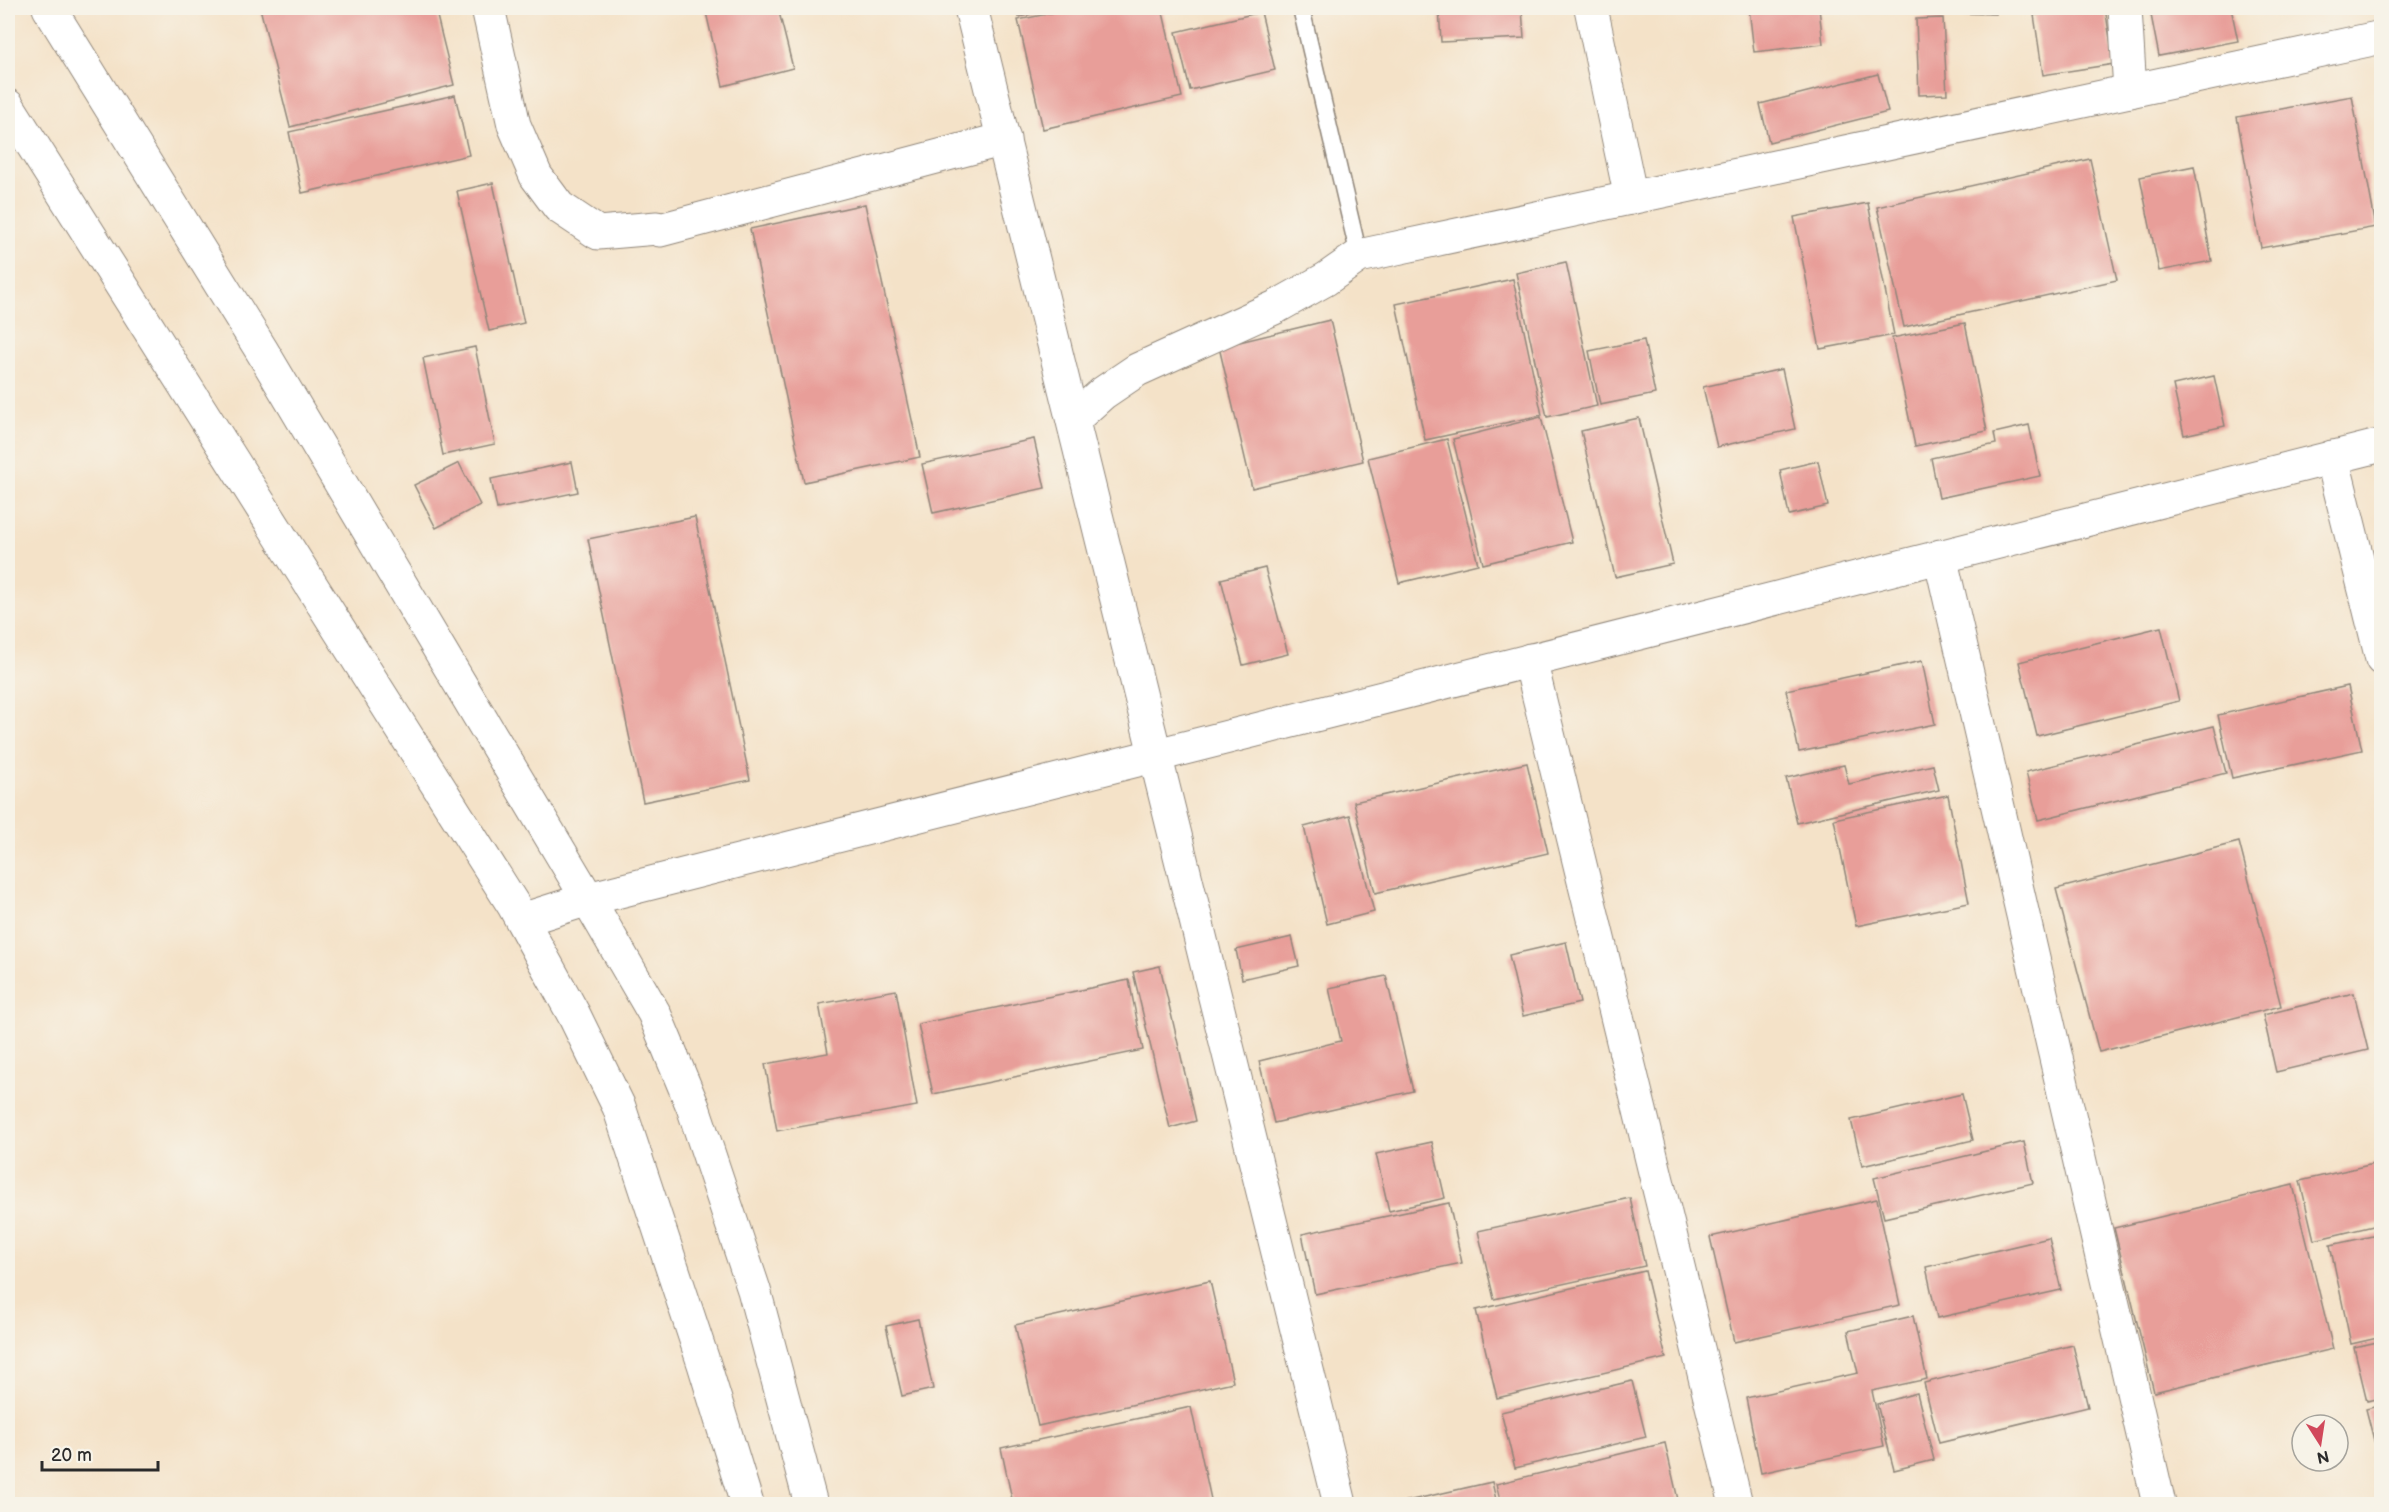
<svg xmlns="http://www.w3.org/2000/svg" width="2389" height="1512" viewBox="0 0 2389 1512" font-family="'Balsamiq Sans',sans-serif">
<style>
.building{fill:#e89e99}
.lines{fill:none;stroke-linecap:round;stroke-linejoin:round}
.lane-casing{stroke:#90867a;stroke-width:19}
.street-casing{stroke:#90867a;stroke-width:35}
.secondary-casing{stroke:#90867a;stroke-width:35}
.lane{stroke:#fff;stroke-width:16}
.street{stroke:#fff;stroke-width:33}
.secondary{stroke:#fff;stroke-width:33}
</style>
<rect width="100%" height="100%" fill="#f7f3e8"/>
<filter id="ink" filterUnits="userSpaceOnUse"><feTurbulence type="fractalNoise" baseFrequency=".0167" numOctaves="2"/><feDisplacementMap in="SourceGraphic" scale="12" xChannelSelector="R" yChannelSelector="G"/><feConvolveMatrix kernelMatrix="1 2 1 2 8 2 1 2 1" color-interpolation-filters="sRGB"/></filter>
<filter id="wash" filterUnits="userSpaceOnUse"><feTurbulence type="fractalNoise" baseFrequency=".008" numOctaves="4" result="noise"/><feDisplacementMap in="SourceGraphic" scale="24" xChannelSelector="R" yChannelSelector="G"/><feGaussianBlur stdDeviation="1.35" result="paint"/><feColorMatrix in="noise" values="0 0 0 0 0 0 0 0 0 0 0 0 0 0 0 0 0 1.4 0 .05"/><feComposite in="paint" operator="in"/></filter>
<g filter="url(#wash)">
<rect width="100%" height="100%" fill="#f4e2c8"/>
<g id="blocks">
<g class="building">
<path d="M260 8H435L454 85 290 127Z"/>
<path d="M705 8H778L793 68 723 86Z"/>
<path d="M1017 8H1057L1019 17Z"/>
<path d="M1075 8H1162L1182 97 1043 129 1018 20Z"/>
<path d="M1439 8H1522L1524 38 1441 42Z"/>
<path d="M1749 8H1819L1823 44 1754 52Z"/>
<path d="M1906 8H1996V14L1906 12Z"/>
<path d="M2084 8H2105L2114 64 2043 75 2034 15Z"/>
<path d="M2165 8H2231L2238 41 2159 56 2150 10Z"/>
<path d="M1261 12 1275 70 1190 90 1176 32Z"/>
<path d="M1943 18 1947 94 1919 95 1916 19Z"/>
<path d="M1878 74 1888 112 1769 142 1760 104Z"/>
<path d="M455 95 469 155 302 193 289 132Z"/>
<path d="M2352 96 2376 227 2261 248 2237 117Z"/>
<path d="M2090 159 2117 280 1904 327 1877 207Z"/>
<path d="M2194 166 2212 261 2159 271 2140 177Z"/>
<path d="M493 183 524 323 489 331 457 191Z"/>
<path d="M1868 203 1894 335 1820 349 1794 217Z"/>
<path d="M865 204 920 457 804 482 750 229Z"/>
<path d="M1566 262 1597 406 1547 417 1516 273Z"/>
<path d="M1513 279 1542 415 1425 440 1396 304Z"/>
<path d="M1330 320 1363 461 1252 488 1219 347Z"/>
<path d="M1965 323 1987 431 1915 446 1892 338Z"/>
<path d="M1644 340 1655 394 1600 405 1589 351Z"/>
<path d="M475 347 495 444 443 455 423 358Z"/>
<path d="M1782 369 1795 429 1717 447 1703 387Z"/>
<path d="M2214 376 2225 426 2184 435 2173 385Z"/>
<path d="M1541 417 1572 542 1483 564 1453 439Z"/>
<path d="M1639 418 1673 564 1615 577 1581 431Z"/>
<path d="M2029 425 2040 476 1939 498 1931 458 1996 444 1994 433Z"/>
<path d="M1034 439 1045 488 933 513 922 464Z"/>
<path d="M1447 439 1478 564 1399 583 1368 458Z"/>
<path d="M1818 461 1828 506 1789 515 1780 470Z"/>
<path d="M572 462 578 492 497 509 491 479Z"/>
<path d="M459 463 480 505 436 528 414 485Z"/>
<path d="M695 517 750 780 643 802 588 539Z"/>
<path d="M1265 568 1288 654 1243 665 1221 579Z"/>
<path d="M2161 627 2179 701 2037 736 2019 662Z"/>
<path d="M1922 661 1935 724 1799 752 1786 690Z"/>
<path d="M2348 686 2362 750 2232 778 2218 715Z"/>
<path d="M2214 726 2226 773 2038 820 2026 772Z"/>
<path d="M1527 763 1548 853 1375 893 1354 802Z"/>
<path d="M1844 765 1849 784 1933 765 1939 790 1797 823 1786 778Z"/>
<path d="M1948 795 1969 903 1856 926 1834 819Z"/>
<path d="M1350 815 1374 912 1327 924 1304 827Z"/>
<path d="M2239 842 2281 1006 2099 1052 2056 889Z"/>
<path d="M1292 937 1299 966 1242 979 1236 950Z"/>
<path d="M1566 942 1580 1003 1523 1016 1509 955Z"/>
<path d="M1160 966 1196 1121 1170 1128 1133 972Z"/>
<path d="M1386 976 1413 1091 1274 1123 1259 1061 1341 1041 1329 988Z"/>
<path d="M1129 980 1143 1050 933 1094 918 1024Z"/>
<path d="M896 990 917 1106 777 1131 765 1064 828 1053 819 1004Z"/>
<path d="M2354 993 2368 1050 2276 1072 2263 1015Z"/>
<path d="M1962 1094 1973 1140 1862 1166 1851 1120Z"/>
<path d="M1432 1142 1445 1198 1389 1211 1376 1154Z"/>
<path d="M2024 1142 2033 1183 1884 1218 1874 1178Z"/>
<path d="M2382 1162V1224L2314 1240 2300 1181Z"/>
<path d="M2293 1185 2333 1349 2154 1392 2114 1228Z"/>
<path d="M1630 1198 1645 1266 1494 1299 1478 1231Z"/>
<path d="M1877 1199 1900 1305 1734 1342 1710 1237Z"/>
<path d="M1449 1203 1462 1263 1315 1294 1302 1234Z"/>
<path d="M2382 1234V1337L2351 1344 2330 1245Z"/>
<path d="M2049 1238 2061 1290 1937 1318 1926 1267Z"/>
<path d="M1645 1271 1666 1358 1497 1398 1476 1310Z"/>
<path d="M1210 1281 1233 1382 1038 1426 1015 1325Z"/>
<path d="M1913 1316 1927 1379 1872 1391 1884 1446 1761 1473 1746 1398 1858 1373 1848 1331Z"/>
<path d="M918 1319 933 1389 902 1396 886 1326Z"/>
<path d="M2382 1341V1398L2367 1401 2354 1347Z"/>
<path d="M2073 1345 2088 1407 1939 1443 1924 1383Z"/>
<path d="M1632 1381 1646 1437 1515 1468 1501 1412Z"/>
<path d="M1917 1393 1934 1460 1894 1470 1877 1404Z"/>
<path d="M2382 1405V1468H2381L2366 1409Z"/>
<path d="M1191 1407 1212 1504H1013L1001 1448Z"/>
<path d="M1665 1443 1679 1504H1501L1496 1484Z"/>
<path d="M1492 1482 1497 1504H1394Z"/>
</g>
</g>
</g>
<g filter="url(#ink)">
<use href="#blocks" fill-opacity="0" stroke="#90867a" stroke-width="1.5"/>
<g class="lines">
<defs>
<path id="lane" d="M1301 8 1359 256"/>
<g id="street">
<path d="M488 8 514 125 536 176 559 207 598 233 657 228 660 230 1004 139"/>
<path d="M971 8 1340 1504"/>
<path d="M1591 8 1631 198"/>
<path d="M2125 8 2130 91"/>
<path d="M1074 419 1103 393 1137 370 1276 307 1326 279 1359 256 2382 37"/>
<path d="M2332 457 2382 659"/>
<path d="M1940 556 2159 1504"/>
<path d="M1530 660 1736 1504"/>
<path d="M522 920 588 899 2382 445"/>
</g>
<g id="secondary">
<path d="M49 8 262 351 588 899 654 1013 693 1107 754 1290 811 1504"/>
<path d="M8 106 514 906 574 1015 619 1107 704 1364 747 1504"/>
</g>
</defs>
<use href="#lane" class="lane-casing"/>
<use href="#street" class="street-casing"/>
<use href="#secondary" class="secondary-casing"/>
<use href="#lane" class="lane"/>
<use href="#street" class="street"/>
<use href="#secondary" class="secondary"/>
</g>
</g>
<rect width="2389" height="1512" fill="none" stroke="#f7f3e8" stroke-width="30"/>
<g transform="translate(2320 1443) rotate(168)"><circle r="28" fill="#f7f3e8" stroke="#a5a39c" stroke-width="1.5"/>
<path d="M0-4.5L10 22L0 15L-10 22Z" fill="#d1495b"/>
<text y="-9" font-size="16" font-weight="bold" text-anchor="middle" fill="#2b2b2b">N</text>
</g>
<path d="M42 1461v9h116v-9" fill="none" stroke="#2b2b2b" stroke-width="3"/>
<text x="51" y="1461" font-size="18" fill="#2b2b2b" stroke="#f7f3e8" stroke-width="4.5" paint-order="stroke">20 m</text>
</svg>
